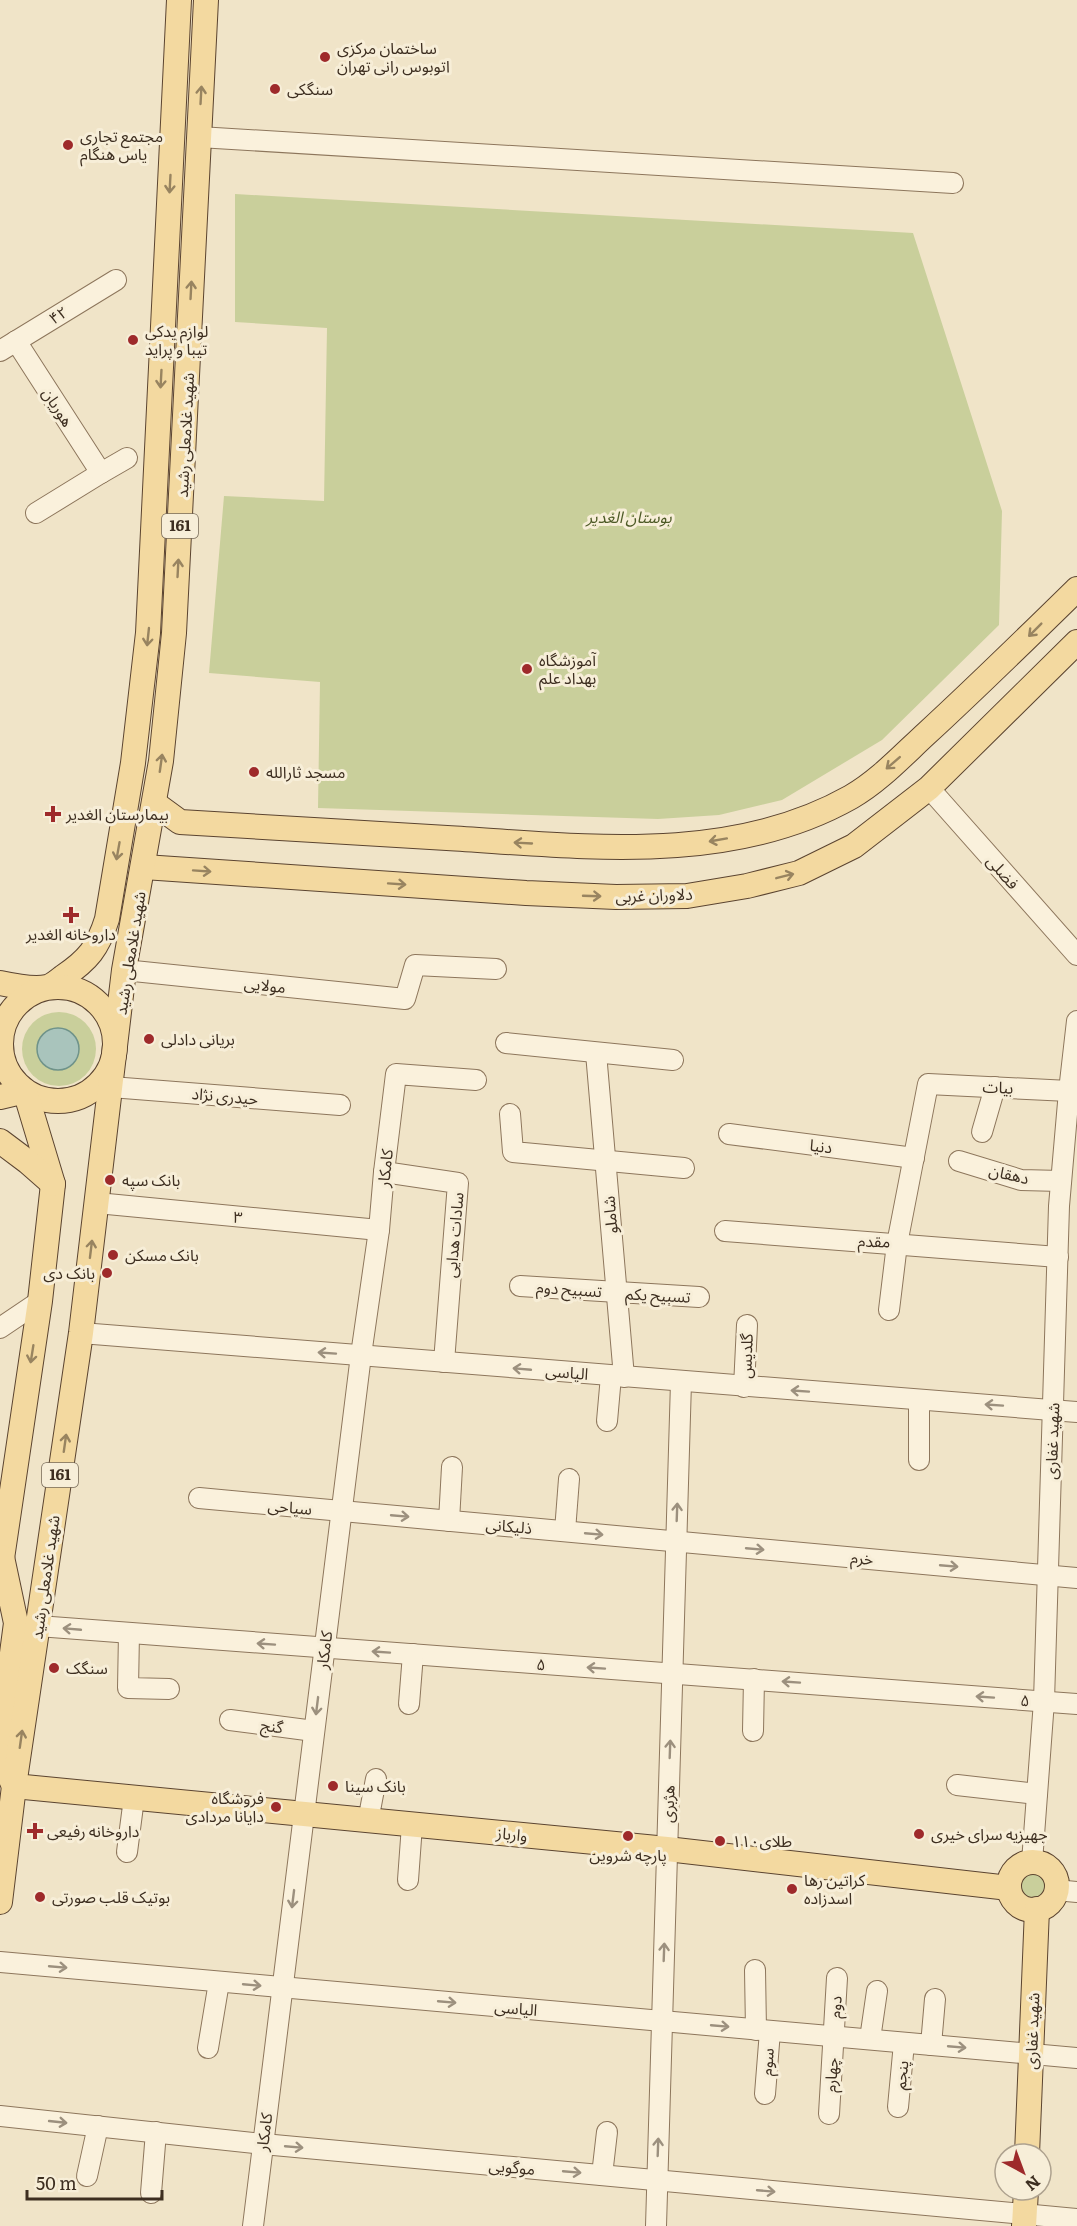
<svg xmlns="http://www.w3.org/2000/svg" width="1077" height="2226" viewBox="0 0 1077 2226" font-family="Literata,'Noto Sans Arabic',serif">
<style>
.green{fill:#c9cf9b}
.water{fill:#a9c4bc;stroke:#6f938a;stroke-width:1.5}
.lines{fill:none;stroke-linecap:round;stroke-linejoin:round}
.minor-casing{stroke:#8d765c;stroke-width:22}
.major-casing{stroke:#5b4430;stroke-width:26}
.minor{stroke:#faf1dc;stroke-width:20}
.major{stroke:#f3d9a0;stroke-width:24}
.oneway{stroke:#988460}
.oneway2{stroke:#9c907e}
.poi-dot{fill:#9e2a2b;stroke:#f7eed8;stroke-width:2}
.labels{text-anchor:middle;stroke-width:6;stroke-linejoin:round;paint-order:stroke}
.shield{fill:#f7eed8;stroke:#756857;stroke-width:1.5}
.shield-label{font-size:15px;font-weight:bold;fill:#3d2e20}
.poi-label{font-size:16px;fill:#3d2e20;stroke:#f7eed8;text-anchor:start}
.street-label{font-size:16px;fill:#3d2e20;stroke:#f7eed8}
.park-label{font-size:16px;font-style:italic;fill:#4d5a26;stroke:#f7eed8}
</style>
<rect width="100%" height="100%" fill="#f0e4c8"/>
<g class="green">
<path d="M235 194 913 233 1002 511 999 625 882 740 782 800 719 815 658 819 318 808 320 682 209 673 224 496 324 501 327 328 235 322Z"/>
<circle cx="59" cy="1049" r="37"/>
<circle cx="1032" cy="1886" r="16"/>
</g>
<circle class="water" cx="58" cy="1049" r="21"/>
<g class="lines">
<defs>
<g id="minor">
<path d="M199 137 953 183"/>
<path d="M16 341 101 473 36 513"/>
<path d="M0 351 116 280"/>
<path d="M101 473 127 458"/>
<path d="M929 788 1077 955"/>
<path d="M124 970 405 999 415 965 496 969"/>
<path d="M506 1043 673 1060"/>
<path d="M596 1053 624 1377"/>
<path d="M111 1087 340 1105"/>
<path d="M510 1114 513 1152 684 1168"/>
<path d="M982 1132 995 1087"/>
<path d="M729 1134 914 1158"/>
<path d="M959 1161 1021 1180 1061 1181"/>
<path d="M384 1172 458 1183 444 1362"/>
<path d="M97 1203 379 1230"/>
<path d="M725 1231 1058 1257"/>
<path d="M520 1286 699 1297"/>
<path d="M889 1310 897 1244 928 1084 1069 1091"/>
<path d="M0 1328 40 1301"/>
<path d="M81 1333 1077 1412"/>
<path d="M744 1387 747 1325"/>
<path d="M919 1400V1460"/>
<path d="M607 1421 611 1376"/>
<path d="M199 1498 1077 1578"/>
<path d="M449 1521 452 1467"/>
<path d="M565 1531 569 1479"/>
<path d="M38 1626 1077 1704"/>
<path d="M129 1633 128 1688 169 1689"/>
<path d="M409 1704 413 1654"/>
<path d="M230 1720 314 1731"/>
<path d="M753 1731 754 1679"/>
<path d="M957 1785 1037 1794"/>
<path d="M368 1821 376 1779"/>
<path d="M127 1852 134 1798"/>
<path d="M1032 1862 1044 1701 1059 1206 1069 1091 1077 1021"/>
<path d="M408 1880 412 1825"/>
<path d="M1056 1890 1077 1892"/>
<path d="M0 1962 1077 2058"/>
<path d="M755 1970 756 2030"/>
<path d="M870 2039 877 1991"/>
<path d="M931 2045 935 1999"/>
<path d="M208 2048 219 1982"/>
<path d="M765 2094 770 2031"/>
<path d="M898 2107 904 2043"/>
<path d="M829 2114 837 1978"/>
<path d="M0 2116 263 2144 1077 2219"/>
<path d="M602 2175 607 2132"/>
<path d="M87 2176 98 2126"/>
<path d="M151 2193 156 2132"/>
<path d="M253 2226 361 1355 379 1230 384 1172 396 1074 476 1080"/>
<path d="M656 2226 681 1382"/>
</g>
<g id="major">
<path d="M154 803 180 822C269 827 358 833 447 838 581 846 729 866 851 797 879 781 903 755 927 733 978 686 1028 637 1077 589"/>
<path d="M144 867 526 893 616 897 687 896 747 886 799 873 854 846 929 788 1077 642"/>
<path d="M0 983C14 986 33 990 47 987 52 986 58 981 63 977 88 960 98 948 107 919L133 763 148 633 179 0"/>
<circle cx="58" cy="1044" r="57"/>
<path d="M0 1097 25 1091 53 1184 40 1301 0 1572"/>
<path d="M0 1141 28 1162 53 1184"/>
<path d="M0 1744 16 1623 2 1557"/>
<path d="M0 1755 14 1786 667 1849 1009 1888"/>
<circle cx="1033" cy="1886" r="24"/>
<path d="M0 1902 14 1786 81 1333 124 970 161 761 174 633 206 0"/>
<path d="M1027 2154 1037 1909"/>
<path d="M1024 2226 1026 2190"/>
</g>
</defs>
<use href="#minor" class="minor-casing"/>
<use href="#major" class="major-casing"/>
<use href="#minor" class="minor"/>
<use href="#major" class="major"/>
</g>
<defs><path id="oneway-shaft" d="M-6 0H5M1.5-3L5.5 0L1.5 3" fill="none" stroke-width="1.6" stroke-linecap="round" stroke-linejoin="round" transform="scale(1.5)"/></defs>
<g class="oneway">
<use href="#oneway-shaft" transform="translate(201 95) rotate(-87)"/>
<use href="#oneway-shaft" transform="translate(170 184) rotate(93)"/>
<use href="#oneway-shaft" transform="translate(191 290) rotate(-87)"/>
<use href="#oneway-shaft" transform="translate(161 379) rotate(93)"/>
<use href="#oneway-shaft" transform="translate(178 568) rotate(-87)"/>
<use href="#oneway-shaft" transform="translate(1035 630) rotate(135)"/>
<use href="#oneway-shaft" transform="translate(148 637) rotate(96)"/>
<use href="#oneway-shaft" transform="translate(161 763) rotate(-82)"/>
<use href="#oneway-shaft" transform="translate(893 763) rotate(139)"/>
<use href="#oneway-shaft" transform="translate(718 840) rotate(170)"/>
<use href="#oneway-shaft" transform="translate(523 843) rotate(-177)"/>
<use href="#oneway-shaft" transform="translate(118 851) rotate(100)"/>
<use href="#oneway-shaft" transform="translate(202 871) rotate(4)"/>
<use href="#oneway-shaft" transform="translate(785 876) rotate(-14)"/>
<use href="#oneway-shaft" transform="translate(397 884) rotate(4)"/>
<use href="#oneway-shaft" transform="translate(592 896) rotate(2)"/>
<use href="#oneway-shaft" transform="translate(91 1249) rotate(-83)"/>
<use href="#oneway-shaft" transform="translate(32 1354) rotate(99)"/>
<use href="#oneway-shaft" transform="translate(65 1443) rotate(-82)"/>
<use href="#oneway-shaft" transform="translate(21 1739) rotate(-82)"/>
</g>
<g class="oneway2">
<use href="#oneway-shaft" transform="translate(327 1353) rotate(-176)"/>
<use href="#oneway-shaft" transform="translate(522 1369) rotate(-175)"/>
<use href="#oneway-shaft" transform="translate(800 1391) rotate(-176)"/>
<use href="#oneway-shaft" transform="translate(994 1405) rotate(-176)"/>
<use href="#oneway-shaft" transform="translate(677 1512) rotate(-88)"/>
<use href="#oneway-shaft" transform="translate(400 1516) rotate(5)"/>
<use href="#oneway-shaft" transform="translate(594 1534) rotate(5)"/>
<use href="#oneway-shaft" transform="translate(755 1549) rotate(5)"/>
<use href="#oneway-shaft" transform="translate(949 1566) rotate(5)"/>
<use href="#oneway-shaft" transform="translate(72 1629) rotate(-175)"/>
<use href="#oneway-shaft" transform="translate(266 1644) rotate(-176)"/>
<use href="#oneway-shaft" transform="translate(381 1652) rotate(-176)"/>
<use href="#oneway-shaft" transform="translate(596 1668) rotate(-176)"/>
<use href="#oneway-shaft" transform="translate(791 1682) rotate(-176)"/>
<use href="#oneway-shaft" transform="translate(985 1697) rotate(-176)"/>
<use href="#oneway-shaft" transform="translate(317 1706) rotate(97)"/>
<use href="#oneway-shaft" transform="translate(670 1749) rotate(-88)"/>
<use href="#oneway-shaft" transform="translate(293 1899) rotate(97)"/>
<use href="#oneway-shaft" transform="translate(664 1952) rotate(-88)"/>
<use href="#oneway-shaft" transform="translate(58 1967) rotate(5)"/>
<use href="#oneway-shaft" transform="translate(252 1985) rotate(5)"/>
<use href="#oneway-shaft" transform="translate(447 2002) rotate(5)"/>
<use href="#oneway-shaft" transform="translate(720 2026) rotate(5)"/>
<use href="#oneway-shaft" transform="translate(957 2047) rotate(5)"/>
<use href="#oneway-shaft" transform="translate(58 2122) rotate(6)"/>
<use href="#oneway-shaft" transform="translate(294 2147) rotate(5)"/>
<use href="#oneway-shaft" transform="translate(658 2147) rotate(-88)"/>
<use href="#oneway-shaft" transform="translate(572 2172) rotate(5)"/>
<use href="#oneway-shaft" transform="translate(766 2191) rotate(5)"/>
</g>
<g class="poi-dot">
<circle cx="325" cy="57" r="6"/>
<circle cx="275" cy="89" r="6"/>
<circle cx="68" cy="145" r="6"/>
<circle cx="133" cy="340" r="6"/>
<circle cx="527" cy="669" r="6"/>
<circle cx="254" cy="772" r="6"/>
<path d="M50 805h6v6h6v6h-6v6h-6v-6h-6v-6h6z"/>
<path d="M68 906h6v6h6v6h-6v6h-6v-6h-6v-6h6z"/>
<circle cx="149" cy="1039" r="6"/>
<circle cx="110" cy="1180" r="6"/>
<circle cx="113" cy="1255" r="6"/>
<circle cx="107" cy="1273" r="6"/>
<circle cx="54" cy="1668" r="6"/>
<circle cx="333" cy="1786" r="6"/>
<circle cx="276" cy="1807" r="6"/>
<path d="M32 1822h6v6h6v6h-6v6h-6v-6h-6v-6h6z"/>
<circle cx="919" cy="1834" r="6"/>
<circle cx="628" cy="1836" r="6"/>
<circle cx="720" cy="1841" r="6"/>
<circle cx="792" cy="1889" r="6"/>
<circle cx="40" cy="1897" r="6"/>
</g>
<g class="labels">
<g class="shield">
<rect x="162" y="514" width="36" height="24" rx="4.5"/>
<rect x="42" y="1463" width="36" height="24" rx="4.5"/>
</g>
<g class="shield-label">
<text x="180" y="531">161</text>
<text x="60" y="1480">161</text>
</g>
<g class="poi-label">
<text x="337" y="54">ساختمان مرکزی<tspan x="337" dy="18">اتوبوس رانی تهران</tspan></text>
<text x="287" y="95">سنگکی</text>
<text x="80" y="142">مجتمع تجاری<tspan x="80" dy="18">یاس هنگام</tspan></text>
<text x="145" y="337">لوازم یدکی<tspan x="145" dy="18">تیبا و پراید</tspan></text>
<text x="539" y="666">آموزشگاه<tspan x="539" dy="18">بهداد علم</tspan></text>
<text x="266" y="778">مسجد ثارالله</text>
<text x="66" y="820">بیمارستان الغدیر</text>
<text x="71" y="940" text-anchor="middle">داروخانه الغدیر</text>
<text x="161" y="1045">بریانی دادلی</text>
<text x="122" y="1186">بانک سپه</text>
<text x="125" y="1261">بانک مسکن</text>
<text x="95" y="1279" text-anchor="end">بانک دی</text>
<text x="66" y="1674">سنگک</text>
<text x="345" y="1792">بانک سینا</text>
<text x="264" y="1804" text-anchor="end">فروشگاه<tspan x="264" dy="18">دایانا مردادی</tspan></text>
<text x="47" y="1837">داروخانه رفیعی</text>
<text x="931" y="1840">جهیزیه سرای خیری</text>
<text x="732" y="1847">طلای۱۱۰</text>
<text x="628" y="1861" text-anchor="middle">پارچه شروین</text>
<text x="804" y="1886">کراتین رها<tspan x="804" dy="18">اسدزاده</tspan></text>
<text x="52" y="1903">بوتیک قلب صورتی</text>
</g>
<g class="street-label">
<text transform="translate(58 315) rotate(-32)" y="6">۴۲</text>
<text transform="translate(58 407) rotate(57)" y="6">هوریان</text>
<text transform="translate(185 435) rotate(-87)" y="6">شهید غلامعلی رشید</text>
<text transform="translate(1003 872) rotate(48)" y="6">فضلی</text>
<text transform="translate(654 895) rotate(-2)" y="6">دلاوران غربی</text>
<text transform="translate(130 953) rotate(-81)" y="6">شهید غلامعلی رشید</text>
<text transform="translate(265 985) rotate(6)" y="6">مولایی</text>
<text transform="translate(998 1087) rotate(3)" y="6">بیات</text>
<text transform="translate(225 1096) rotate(5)" y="6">حیدری نژاد</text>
<text transform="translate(821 1146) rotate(7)" y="6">دنیا</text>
<text transform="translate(385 1168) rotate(-84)" y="6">کامکار</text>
<text transform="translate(1009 1174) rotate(13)" y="6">دهقان</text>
<text transform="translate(610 1215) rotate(-95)" y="6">شاملو</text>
<text transform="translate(238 1217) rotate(6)" y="6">۳</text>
<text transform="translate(454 1235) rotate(-85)" y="6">سادات هدایی</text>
<text transform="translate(874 1241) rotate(2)" y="6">مقدم</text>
<text transform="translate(569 1289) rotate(4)" y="6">تسبیح دوم</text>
<text transform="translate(658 1295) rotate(3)" y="6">تسبیح یکم</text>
<text transform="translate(746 1356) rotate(-88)" y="6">گلدیس</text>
<text transform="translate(567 1372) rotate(5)" y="6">الیاسی</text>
<text transform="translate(1052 1441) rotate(-88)" y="6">شهید غفاری</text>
<text transform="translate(290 1507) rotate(5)" y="6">سیاحی</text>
<text transform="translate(509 1526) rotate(5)" y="6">ذلیکانی</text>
<text transform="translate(862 1558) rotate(5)" y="6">خرم</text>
<text transform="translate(45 1577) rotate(-82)" y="6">شهید غلامعلی رشید</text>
<text transform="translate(324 1650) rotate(-83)" y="6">کامکار</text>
<text transform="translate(541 1664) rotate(4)" y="6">۵</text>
<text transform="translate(1025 1700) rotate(4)" y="6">۵</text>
<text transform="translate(272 1726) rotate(7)" y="6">گنج</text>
<text transform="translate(668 1804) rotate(-88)" y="6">هژبری</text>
<text transform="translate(512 1834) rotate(6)" y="6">وارباز</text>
<text transform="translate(835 2007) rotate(-86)" y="6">دوم</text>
<text transform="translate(516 2008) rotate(5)" y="6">الیاسی</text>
<text transform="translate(1032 2031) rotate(-88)" y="6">شهید غفاری</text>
<text transform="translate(767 2062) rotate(-86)" y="6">سوم</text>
<text transform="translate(831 2075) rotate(-87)" y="6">چهارم</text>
<text transform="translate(901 2075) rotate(-84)" y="6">پنجم</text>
<text transform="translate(264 2132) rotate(-83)" y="6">کامکار</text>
<text transform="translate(512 2167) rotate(5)" y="6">موگویی</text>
</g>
<g class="park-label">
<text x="629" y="523">بوستان الغدیر</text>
</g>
</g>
<g transform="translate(1023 2172) rotate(139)"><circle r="28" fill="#f7eed8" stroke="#ada18e" stroke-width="1.5"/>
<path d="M0-4.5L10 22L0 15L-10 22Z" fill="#9e2a2b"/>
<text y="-9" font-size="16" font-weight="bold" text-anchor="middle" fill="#3d2e20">N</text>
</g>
<path d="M27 2190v9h135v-9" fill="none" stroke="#3d2e20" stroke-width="3"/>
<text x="36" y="2190" font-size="18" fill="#3d2e20" stroke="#f7eed8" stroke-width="4.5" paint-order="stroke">50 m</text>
</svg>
